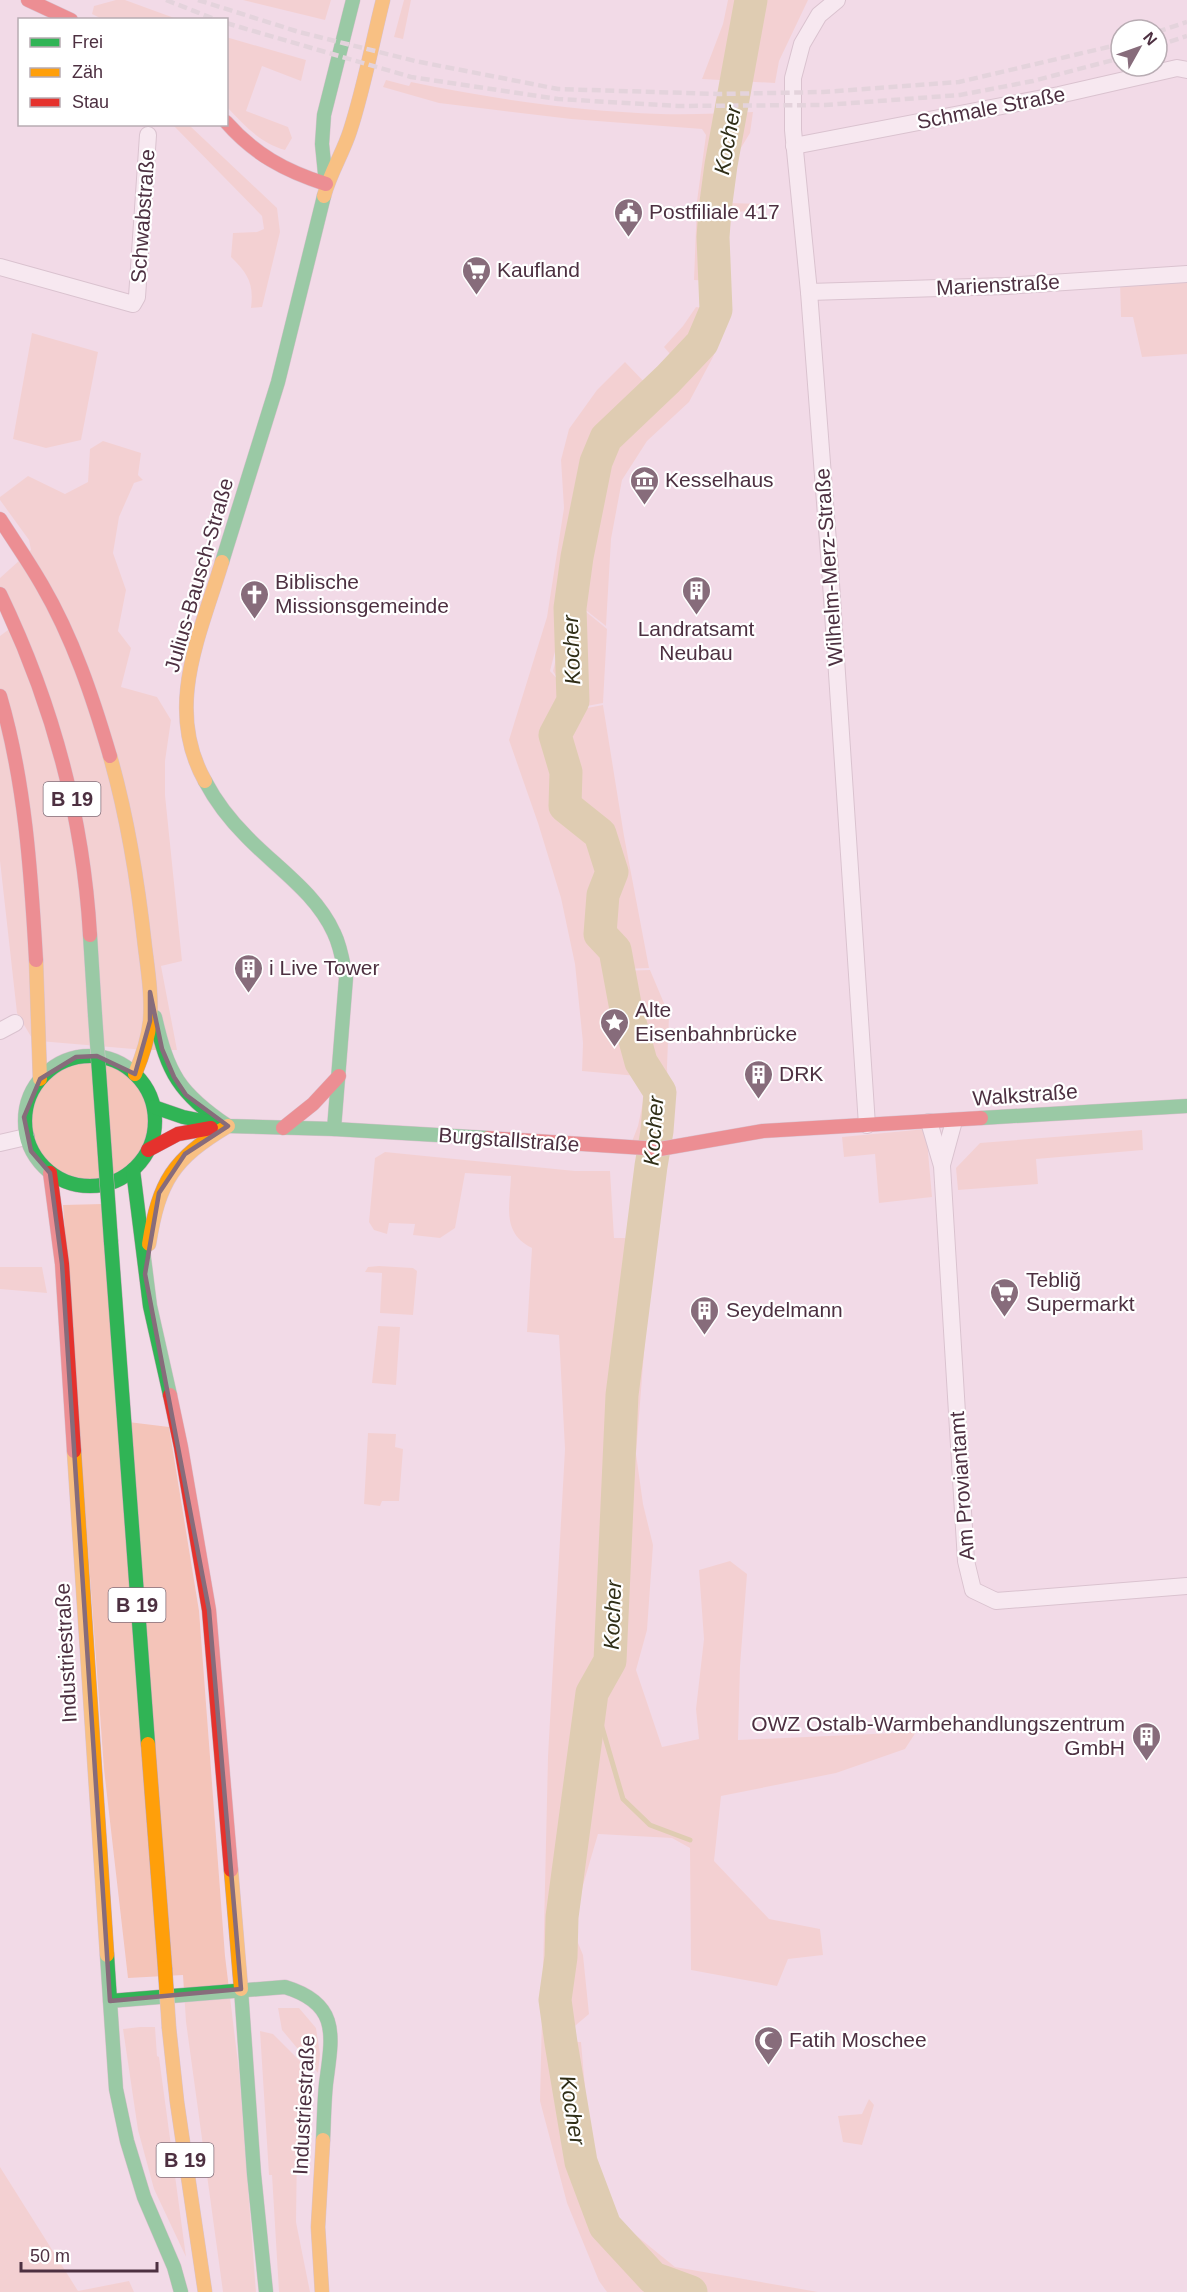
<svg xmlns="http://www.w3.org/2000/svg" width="1187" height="2292" viewBox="0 0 1187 2292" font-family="Arial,sans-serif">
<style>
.green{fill:#f4c4b9}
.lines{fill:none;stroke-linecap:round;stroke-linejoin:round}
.stream{stroke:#c8bb72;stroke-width:5}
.river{stroke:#c8bb72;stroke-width:33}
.street-casing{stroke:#bda5b2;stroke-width:18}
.fast-casing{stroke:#bda5b2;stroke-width:15}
.slow-casing{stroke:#bda5b2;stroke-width:15}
.jam-casing{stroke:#bda5b2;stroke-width:15}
.street{stroke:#fdf9fb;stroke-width:16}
.fast{stroke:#30b455;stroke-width:14}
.slow{stroke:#ff9f0a;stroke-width:14}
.jam{stroke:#e5322d;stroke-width:14}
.rail{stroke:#d2cbce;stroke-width:4.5;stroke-dasharray:9 4.5;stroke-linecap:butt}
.fast-bridge-casing{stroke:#bda5b2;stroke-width:15;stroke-linecap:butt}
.slow-bridge-casing{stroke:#bda5b2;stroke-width:15;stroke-linecap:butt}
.fast-bridge{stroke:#30b455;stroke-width:14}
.slow-bridge{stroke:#ff9f0a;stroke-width:14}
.marked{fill:none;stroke:#876c7b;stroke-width:4.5;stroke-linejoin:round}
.labels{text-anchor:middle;stroke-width:4.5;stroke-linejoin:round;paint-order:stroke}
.shield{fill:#fff;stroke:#826e7a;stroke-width:1.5}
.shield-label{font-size:20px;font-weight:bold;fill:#4d3041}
.street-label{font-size:21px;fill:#4d3041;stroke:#fff}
.poi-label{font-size:21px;fill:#4d3041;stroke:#fff;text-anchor:start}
.water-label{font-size:22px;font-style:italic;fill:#302e17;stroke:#fff}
</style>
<rect width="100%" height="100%" fill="#f2dae7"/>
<g class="green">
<path d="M116 0H125L177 19H102L92 14 94 6Z"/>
<path d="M243 0H331L325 20Z"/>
<path d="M404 0H411L403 39 394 37Z"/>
<path d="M728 0H808L779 61 775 83 702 79 723 24Z"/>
<path d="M226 37 306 60 301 81 262 66 246 111 288 127 292 138 285 150C260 143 244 125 227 107Z"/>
<path d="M386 80 409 86 411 82C493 99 577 111 661 114 692 115 723 113 753 112L750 133 733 161 729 203 762 204V210L723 213 727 282 694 280 697 201 706 135 702 129 571 119 488 109 439 103 383 87Z"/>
<path d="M173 125H189L277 208 280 232 262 307 251 308C254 283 248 274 231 257L233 233 257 232 264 229 262 216Z"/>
<path d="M1187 279V354L1142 357 1133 317H1121L1120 283Z"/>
<path d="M696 307 730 311 713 357 689 402 647 441 622 480 611 539 606 626 578 604 563 620 550 671 570 693V701L552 736 564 772 563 807 597 836 609 871 600 896 597 934 613 951 616 971 650 970 669 1015H622L631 1061 637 1076 582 1071 583 1043 575 964 561 898 538 823 509 740 547 617 564 508 561 460 569 429 597 390 625 362 650 388 678 363 664 347 683 326Z"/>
<path d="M32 333 98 352 81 440 46 448 13 439Z"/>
<path d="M103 441 141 453 138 475 143 480 134 483 119 517 113 553 126 590 118 631 131 648 121 687 157 697 171 720 165 761V795L182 961 161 966 177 1050H145L39 1041 33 1040 17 1013 0 861V636L16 624 0 594V578L31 550 29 540 0 500V497L28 476 65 494 88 482 90 449Z"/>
<path d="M579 606 607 629 603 703 587 706 559 681 553 671 565 622Z"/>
<path d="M576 700 587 708 603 705 624 836 649 968 622 969 618 949 602 932 605 896 615 872 602 833 568 804 569 771 558 735Z"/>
<path d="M623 1016 669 1017 667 1067 670 1143 631 1144 638 1126 644 1097 638 1074 632 1060Z"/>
<circle cx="90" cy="1121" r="58"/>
<path d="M926 1129 932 1197 879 1203 875 1154 844 1157 842 1137Z"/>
<path d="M1142 1130 1143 1150 1036 1159 1038 1184 958 1190 956 1168 980 1143Z"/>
<path d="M385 1152 575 1171H610L614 1238H653L636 1454 643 1504 653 1545 647 1630 636 1670 662 1747 699 1739 696 1709 704 1639 699 1570 730 1561 747 1574 740 1666 738 1740 916 1732 905 1749 836 1773 721 1796 714 1861 769 1919 820 1929 823 1955 788 1959 777 1986 691 1970 690 1848 672 1838 598 1834 571 1926 583 1955 589 2014 556 2042H581L595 2202 675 2267 818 2292H607L599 2281 567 2203 540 2101 548 1756 565 1449 559 1335 527 1332 532 1248C501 1233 510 1205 511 1176L465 1173 455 1228 440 1238 413 1235 415 1224 389 1223 387 1234 374 1230 369 1222 375 1158Z"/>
<path d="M103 1204 120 1421 169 1427 199 1611 225 1956 239 2071 256 2292H223L186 2022 183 1975 128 1978 104 1769 63 1205Z"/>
<path d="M379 1266 413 1268 417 1271 413 1315 380 1313 382 1273 365 1272 368 1267Z"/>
<path d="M0 1267H42L47 1293 0 1289Z"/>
<path d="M378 1326 400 1327 396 1385 372 1383Z"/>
<path d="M368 1433 396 1434 395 1447 403 1449 399 1501H382L380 1506 364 1504Z"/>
<path d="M278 2008H299L316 2028 320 2054 318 2073 282 2030Z"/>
<path d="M140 2027H155L157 2056 159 2057 186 2257 154 2189 138 2130 123 2029Z"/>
<path d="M260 2031 273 2034 300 2061 311 2081 303 2149 297 2150 296 2222 310 2292H279L272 2175H269Z"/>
<path d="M869 2099 874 2105 862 2145 843 2142 838 2116 862 2114Z"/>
<path d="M0 2167 78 2291 129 2281 134 2292H0Z"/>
</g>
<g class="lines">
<path class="stream" d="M592 1693 623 1799 650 1825 690 1840"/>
<path class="river" d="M691 2292 653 2278 605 2226 581 2162 561 2043 555 2000 561 1957 562 1917 592 1693 610 1661 622 1395 651 1166 657 1131 660 1092 641 1062 625 1004 615 950 600 934 603 895 612 872 600 834 565 806 566 772 555 735 573 701 570 608 577 557 596 462 606 438 668 379 702 343 716 310 713 237 715 210 721 165 751 0"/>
<defs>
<g id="street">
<path d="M837 0 819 15 802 44 793 78V130L809 292 830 568 867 1125"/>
<path d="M794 146 1059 95 1177 68 1187 70"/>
<path d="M0 267 133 304 137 297 148 135"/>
<path d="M809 292 1006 286 1187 274"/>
<path d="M0 1031 15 1023"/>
<path d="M929 1122 942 1166 966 1561 973 1590 996 1601 1187 1586"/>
<path d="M0 1143 26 1137"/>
<path d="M942 1165 954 1121"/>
</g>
<g id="fast">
<path d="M326 184 322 144 324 115 353 0"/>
<path d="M222 562 278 382 324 196"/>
<path d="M205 781C216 802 230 820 247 837 277 868 316 893 334 933 341 947 343 963 346 978L334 1129"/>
<path d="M90 935 95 1015"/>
<path d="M155 1017C168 1074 179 1093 228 1126"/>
<circle cx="90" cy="1121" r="65"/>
<path d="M154 1107 183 1117 228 1126 334 1129 488 1138"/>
<path d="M981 1118 1187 1106"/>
<path d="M133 1170 150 1306 170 1395"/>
<path d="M111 1242 148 1744"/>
<path d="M107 1955 110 2001 285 1987C341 2004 332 2037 326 2084 324 2103 324 2121 323 2140"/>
<path d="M241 1989 254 2174 266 2292"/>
<path d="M110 2001 116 2089 127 2141 144 2197 174 2267 181 2292"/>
</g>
<g id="slow">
<path d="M324 196C330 173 343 153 350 131 364 88 372 44 383 0"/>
<path d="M110 756C128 819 138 883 145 947 148 971 152 996 150 1021 148 1040 142 1057 135 1074"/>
<path d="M205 781C164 708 200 635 222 562"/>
<path d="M36 960 40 1079"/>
<path d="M149 1244C159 1181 173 1159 228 1126"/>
<path d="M74 1451 107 1955"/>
<path d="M148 1744 165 1968"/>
<path d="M231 1870 241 1989"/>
<path d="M169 2028 177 2102 205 2292"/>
<path d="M322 2292 318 2227 323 2140"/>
</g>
<g id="jam">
<path d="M28 0 71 20"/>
<path d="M226 122C254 154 285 171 326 184"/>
<path d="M0 519C14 541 29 562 42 585 73 638 93 698 110 756"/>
<path d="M0 594C52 702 83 815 90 935"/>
<path d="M0 696C25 781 31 872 36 960"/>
<path d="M283 1128 313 1104 339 1076"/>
<path d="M488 1138 660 1149 763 1131 981 1118"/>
<path d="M148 1150 178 1134 211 1128"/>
<path d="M50 1173 62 1264 74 1451"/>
<path d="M170 1395 181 1447 209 1610 231 1870"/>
</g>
</defs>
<use href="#street" class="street-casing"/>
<use href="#fast" class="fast-casing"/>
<use href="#slow" class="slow-casing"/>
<use href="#jam" class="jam-casing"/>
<use href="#street" class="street"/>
<use href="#fast" class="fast"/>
<use href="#slow" class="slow"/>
<use href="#jam" class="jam"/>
<g class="rail">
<path d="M166 0 217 20"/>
<path d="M198 0 299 32 415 61 558 89 718 94 823 92 959 82 1121 44"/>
<path d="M226 23 411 77 558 99 678 106 825 105 960 95 1033 81 1121 58"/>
<path d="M1157 32 1187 22"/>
<path d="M1157 46 1187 36"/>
</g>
<defs>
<path id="fast-bridge" d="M95 1015 111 1242"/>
<path id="slow-bridge" d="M165 1968 169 2028"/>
</defs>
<use href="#fast-bridge" class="fast-bridge-casing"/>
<use href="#slow-bridge" class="slow-bridge-casing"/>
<use href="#fast-bridge" class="fast-bridge"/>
<use href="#slow-bridge" class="slow-bridge"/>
</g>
<path d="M0 0H1187V2292H0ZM150 992 162 1049 174 1077 186 1095 228 1126 185 1154 159 1193 145 1274 209 1610 241 1989 110 2001 62 1264 50 1173 31 1151 24 1117 40 1079 76 1057 97 1056 135 1074 150 1021Z" fill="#f2dae7" fill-opacity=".55" fill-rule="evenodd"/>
<path class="marked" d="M150 992 162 1049 174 1077 186 1095 228 1126 185 1154 159 1193 145 1274 209 1610 241 1989 110 2001 62 1264 50 1173 31 1151 24 1117 40 1079 76 1057 97 1056 135 1074 150 1021Z"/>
<defs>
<symbol id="civic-pin" viewBox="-11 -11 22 30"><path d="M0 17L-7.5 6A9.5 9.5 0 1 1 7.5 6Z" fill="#876c7b" stroke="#fff"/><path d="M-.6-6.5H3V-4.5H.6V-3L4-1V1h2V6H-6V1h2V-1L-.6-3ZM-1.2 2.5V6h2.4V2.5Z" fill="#fff"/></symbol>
<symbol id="supermarket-pin" viewBox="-11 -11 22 30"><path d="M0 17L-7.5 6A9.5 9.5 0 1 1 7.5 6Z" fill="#876c7b" stroke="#fff"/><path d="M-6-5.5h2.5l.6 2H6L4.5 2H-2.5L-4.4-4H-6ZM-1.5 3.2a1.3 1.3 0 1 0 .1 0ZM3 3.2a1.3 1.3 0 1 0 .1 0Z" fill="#fff"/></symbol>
<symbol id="museum-pin" viewBox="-11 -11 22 30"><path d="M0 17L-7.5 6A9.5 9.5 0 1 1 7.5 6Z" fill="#876c7b" stroke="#fff"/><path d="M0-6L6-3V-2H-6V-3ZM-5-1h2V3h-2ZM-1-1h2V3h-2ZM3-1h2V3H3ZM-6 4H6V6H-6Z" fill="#fff"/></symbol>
<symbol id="building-pin" viewBox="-11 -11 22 30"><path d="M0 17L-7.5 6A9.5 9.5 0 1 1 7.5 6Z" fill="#876c7b" stroke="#fff"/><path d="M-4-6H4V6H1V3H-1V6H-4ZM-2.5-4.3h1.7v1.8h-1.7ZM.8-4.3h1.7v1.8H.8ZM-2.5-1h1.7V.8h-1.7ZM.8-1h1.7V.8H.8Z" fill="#fff"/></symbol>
<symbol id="church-pin" viewBox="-11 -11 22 30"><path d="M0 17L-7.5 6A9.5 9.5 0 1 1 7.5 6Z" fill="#876c7b" stroke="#fff"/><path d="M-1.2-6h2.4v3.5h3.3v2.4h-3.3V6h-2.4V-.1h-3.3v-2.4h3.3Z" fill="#fff"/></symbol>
<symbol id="sight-pin" viewBox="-11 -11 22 30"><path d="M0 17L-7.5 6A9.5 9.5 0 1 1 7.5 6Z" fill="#876c7b" stroke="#fff"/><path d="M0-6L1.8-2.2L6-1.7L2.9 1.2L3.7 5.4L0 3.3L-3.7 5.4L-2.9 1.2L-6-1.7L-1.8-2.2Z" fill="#fff"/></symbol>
<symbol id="mosque-pin" viewBox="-11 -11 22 30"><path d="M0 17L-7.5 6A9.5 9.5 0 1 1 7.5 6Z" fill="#876c7b" stroke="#fff"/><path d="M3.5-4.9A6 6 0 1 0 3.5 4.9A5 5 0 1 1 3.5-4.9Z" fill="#fff"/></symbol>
</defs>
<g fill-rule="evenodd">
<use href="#civic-pin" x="612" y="196" width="33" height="45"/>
<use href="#supermarket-pin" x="460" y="254" width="33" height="45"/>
<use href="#museum-pin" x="628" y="464" width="33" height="45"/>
<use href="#building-pin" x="680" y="574" width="33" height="45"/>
<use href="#church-pin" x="238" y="578" width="33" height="45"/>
<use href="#building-pin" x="232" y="952" width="33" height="45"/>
<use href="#sight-pin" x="598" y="1006" width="33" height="45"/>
<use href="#building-pin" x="742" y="1058" width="33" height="45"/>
<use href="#supermarket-pin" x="988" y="1276" width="33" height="45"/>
<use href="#building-pin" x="688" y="1294" width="33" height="45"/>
<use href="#building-pin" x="1130" y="1720" width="33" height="45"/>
<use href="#mosque-pin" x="752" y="2024" width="33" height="45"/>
</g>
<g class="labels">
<g class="shield">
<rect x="43.5" y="782" width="57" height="34" rx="4.5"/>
<rect x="108.5" y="1588" width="57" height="34" rx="4.5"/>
<rect x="156.5" y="2143" width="57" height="34" rx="4.5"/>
</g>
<g class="shield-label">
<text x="72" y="806">B 19</text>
<text x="137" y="1612">B 19</text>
<text x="185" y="2167">B 19</text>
</g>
<g class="street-label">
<text transform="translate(991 108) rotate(-11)" y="7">Schmale Straße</text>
<text transform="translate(143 216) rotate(-86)" y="7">Schwabstraße</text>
<text transform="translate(998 285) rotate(-3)" y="7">Marienstraße</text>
<text transform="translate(829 567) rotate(-94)" y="7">Wilhelm-Merz-Straße</text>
<text transform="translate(199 575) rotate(-74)" y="7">Julius-Bausch-Straße</text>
<text transform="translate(1025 1095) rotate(-4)" y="7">Walkstraße</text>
<text transform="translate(509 1140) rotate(4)" y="7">Burgstallstraße</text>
<text transform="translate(962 1486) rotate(-94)" y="7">Am Proviantamt</text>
<text transform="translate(66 1653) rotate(-93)" y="7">Industriestraße</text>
<text transform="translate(304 2105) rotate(-87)" y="7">Industriestraße</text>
</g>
<g class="poi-label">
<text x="649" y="219">Postfiliale 417</text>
<text x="497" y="277">Kaufland</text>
<text x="665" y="487">Kesselhaus</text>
<text x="275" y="589">Biblische<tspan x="275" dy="24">Missionsgemeinde</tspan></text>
<text x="696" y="636" text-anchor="middle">Landratsamt<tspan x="696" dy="24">Neubau</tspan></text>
<text x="269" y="975">i Live Tower</text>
<text x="635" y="1017">Alte<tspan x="635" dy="24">Eisenbahnbrücke</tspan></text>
<text x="779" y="1081">DRK</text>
<text x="1026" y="1287">Tebliğ<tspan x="1026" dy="24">Supermarkt</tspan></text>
<text x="726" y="1317">Seydelmann</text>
<text x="1125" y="1731" text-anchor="end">OWZ Ostalb-Warmbehandlungszentrum<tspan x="1125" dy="24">GmbH</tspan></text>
<text x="789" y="2047">Fatih Moschee</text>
</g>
<g class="water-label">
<text transform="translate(727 140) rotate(-80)" y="8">Kocher</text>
<text transform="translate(571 650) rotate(-92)" y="8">Kocher</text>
<text transform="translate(653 1131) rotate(-86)" y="8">Kocher</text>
<text transform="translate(612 1615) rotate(-88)" y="8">Kocher</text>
<text transform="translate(573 2110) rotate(81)" y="8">Kocher</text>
</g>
</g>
<rect x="18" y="18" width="210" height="108" fill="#ffffff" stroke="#b8acb3" stroke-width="1.5"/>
<rect x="30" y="38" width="30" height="9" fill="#30b455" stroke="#b8acb3" stroke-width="1.5"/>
<text x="72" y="48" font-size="18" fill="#4d3041">Frei</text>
<rect x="30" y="68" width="30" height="9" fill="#ff9f0a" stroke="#b8acb3" stroke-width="1.5"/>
<text x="72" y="78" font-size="18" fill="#4d3041">Zäh</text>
<rect x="30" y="98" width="30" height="9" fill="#e5322d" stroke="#b8acb3" stroke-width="1.5"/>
<text x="72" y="108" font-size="18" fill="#4d3041">Stau</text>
<g transform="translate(1139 48) rotate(50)"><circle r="28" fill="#ffffff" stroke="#b8acb3" stroke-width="1.5"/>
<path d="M0-4.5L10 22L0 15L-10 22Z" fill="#876c7b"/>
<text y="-9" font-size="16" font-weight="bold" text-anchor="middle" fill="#4d3041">N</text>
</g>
<path d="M21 2262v9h136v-9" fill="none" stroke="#4d3041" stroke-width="3"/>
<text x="30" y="2262" font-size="18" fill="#4d3041" stroke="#ffffff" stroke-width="4.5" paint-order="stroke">50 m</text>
</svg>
